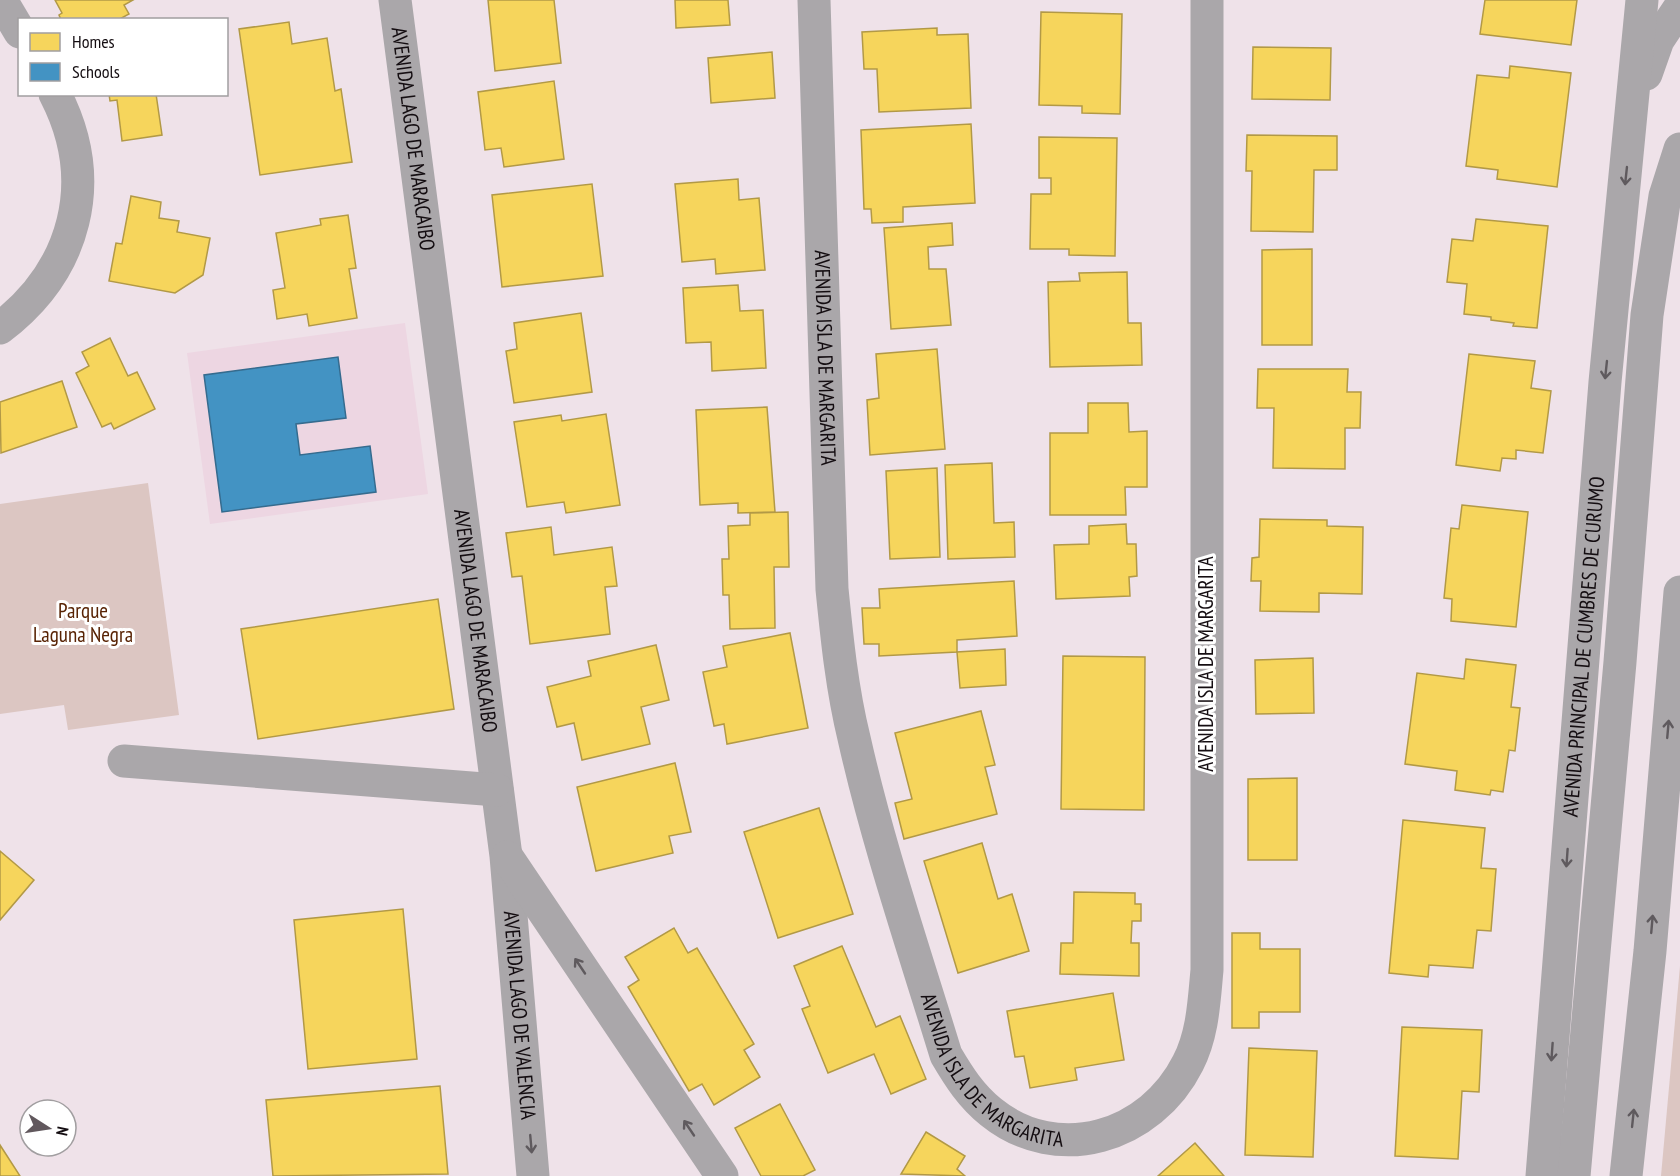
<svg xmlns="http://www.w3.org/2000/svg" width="1680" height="1176" viewBox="0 0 1680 1176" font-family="'PT Sans Narrow',sans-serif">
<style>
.built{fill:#edd6e2}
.green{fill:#dcc6c2}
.homes{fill:#f6d55c;stroke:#b29946;stroke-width:1.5}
.schools{fill:#4393c3;stroke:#356b8e;stroke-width:1.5}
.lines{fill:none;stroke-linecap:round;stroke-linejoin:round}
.minor{stroke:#aaa7aa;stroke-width:33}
.oneway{stroke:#5f5a5e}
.labels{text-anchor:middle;stroke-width:6;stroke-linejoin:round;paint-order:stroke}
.street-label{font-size:21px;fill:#140d11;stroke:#fff}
.park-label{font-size:21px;fill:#582304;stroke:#fff}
</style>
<rect width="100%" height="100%" fill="#efe2e9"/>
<path class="built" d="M405 323 428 494 210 524 187 353Z"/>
<g class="green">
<path d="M148 483 179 715 68 730 64 705 0 714V504Z"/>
<path d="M1680 966V1176H1661Z"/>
</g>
<g class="homes">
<path d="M55 0H133L124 5 129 14 118 20H61L59 15 62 13Z"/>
<path d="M488 0H554L561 63 495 71Z"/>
<path d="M675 0H728L730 25 676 28Z"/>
<path d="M1485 0H1577L1571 45 1480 34Z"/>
<path d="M1041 12 1122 14 1120 114 1082 113V106L1039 105Z"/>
<path d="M289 22 292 44 327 38 335 91 341 89 352 162 260 175 239 29Z"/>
<path d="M937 28V35L968 34 971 108 879 112 877 69H864L862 32Z"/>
<path d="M1253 47 1331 48 1330 100 1252 99Z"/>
<path d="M772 52 775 98 711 103 708 58Z"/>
<path d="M1510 66 1571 73 1557 187 1497 179 1498 170 1466 166 1477 75 1509 78Z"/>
<path d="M554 81 564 159 504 167 501 148 485 150 478 92Z"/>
<path d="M109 94H156L162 135 122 141 117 100 110 101Z"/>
<path d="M971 124 975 203 903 207V222L872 223 871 209H864L861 130Z"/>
<path d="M1247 135 1337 136V170H1314L1313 232 1251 231 1252 171H1246Z"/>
<path d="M1039 137 1117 138 1115 256 1069 255V249H1030L1031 194H1051V178H1039Z"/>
<path d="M738 179 739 200 759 198 765 270 716 274 715 259 682 262 675 184Z"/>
<path d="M592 184 603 276 502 287 492 195Z"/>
<path d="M131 196 161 202 159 218 179 221 177 232 210 238 203 275 175 293 109 281 116 243 122 244Z"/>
<path d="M348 215 356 268 349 269 357 318 309 326 307 314 277 319 273 290 285 288 276 233 321 225 320 219Z"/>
<path d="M1476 219 1548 226 1537 328 1513 326 1514 323 1491 320V317L1464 314 1467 284 1447 282 1452 239 1473 241Z"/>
<path d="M952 223 953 245 928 247 929 269H946L951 325 891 329 884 228Z"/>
<path d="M1312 249V345H1262V250Z"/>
<path d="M1127 272 1128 323H1141L1142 365 1050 367 1048 282 1080 281 1079 273Z"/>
<path d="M738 285 740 311 763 310 766 368 712 371 711 342 686 343 683 288Z"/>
<path d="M581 313 592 392 514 403 506 351 517 349 514 323Z"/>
<path d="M110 338 128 376 137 372 155 409 114 429 111 423 102 427 76 373 89 366 82 352Z"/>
<path d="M937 349 945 449 870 455 867 400 879 398 876 354Z"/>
<path d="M1469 354 1535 361 1531 388 1551 391 1543 453 1516 450V459L1502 458 1500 471 1456 465Z"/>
<path d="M1258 369H1348L1347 392H1361L1360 428H1345V469L1273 468 1274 408H1257Z"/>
<path d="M62 381 77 427 1 453 0 402Z"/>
<path d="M1088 403H1128L1129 432 1147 431V487H1125L1126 515H1050V433H1088Z"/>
<path d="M767 407 775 512 738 513V503L700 505 696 410Z"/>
<path d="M606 414 620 505 566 513 564 502 527 507 514 422 561 415 562 421Z"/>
<path d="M992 463 994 523 1014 522 1015 557 948 559 945 465Z"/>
<path d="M937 468 940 557 890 559 886 471Z"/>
<path d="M1462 505 1528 512 1516 627 1451 621 1452 599 1444 598 1451 528 1459 529Z"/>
<path d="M788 512 789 567H774L775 628 730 629 729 595H723L722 559H729L728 526 750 525V513Z"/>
<path d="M1260 519 1327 520V526L1363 527 1362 594 1319 593V612L1260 611 1261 581H1251L1252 558 1259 557Z"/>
<path d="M1126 524 1127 544H1136L1137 576 1129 577 1130 596 1056 599 1054 545 1089 544V526Z"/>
<path d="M551 527 554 555 612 547 617 586 605 587 610 634 530 644 522 576 512 577 506 533Z"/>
<path d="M1014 581 1017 636 957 640V652L879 656V644H864L862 608H880L879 589Z"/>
<path d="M438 599 454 709 258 739 241 629Z"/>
<path d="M790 633 808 728 727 744 724 724 714 726 703 672 727 667 723 646Z"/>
<path d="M656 645 669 700 641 707 650 744 582 760 574 723 557 727 547 687 591 676 588 661Z"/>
<path d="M1005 649 1006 685 960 688 957 652Z"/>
<path d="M1063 656 1145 657 1144 810 1061 809Z"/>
<path d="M1313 658 1314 713 1256 714 1255 660Z"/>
<path d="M1466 659 1516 665 1511 707 1520 708 1515 751 1509 750 1503 792 1491 790 1490 795 1455 790 1457 771 1405 764 1417 673 1464 679Z"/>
<path d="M981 711 995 765 985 767 997 814 904 839 895 803 912 799 895 733Z"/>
<path d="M675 763 691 832 669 836 673 853 596 871 577 787Z"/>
<path d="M1297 778V860H1248V779Z"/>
<path d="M819 808 853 914 778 938 744 832Z"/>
<path d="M1403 820 1485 828 1481 868 1496 869 1491 931 1477 930 1473 968 1429 965 1428 977 1389 973Z"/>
<path d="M982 843 998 899 1012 894 1029 951 958 973 924 861Z"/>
<path d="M0 851 34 880 0 920Z"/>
<path d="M1074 892 1135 893V904H1141V921H1132L1131 943H1139V976L1060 974 1061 943H1073Z"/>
<path d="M403 909 417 1059 308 1069 294 920Z"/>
<path d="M674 928 688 953 697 948 754 1044 744 1050 760 1077 714 1105 702 1084 689 1091 628 987 639 980 625 957Z"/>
<path d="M1232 933H1260V949H1300V1012H1259V1028H1232Z"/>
<path d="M842 946 876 1027 900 1016 926 1079 891 1094 874 1054 828 1073 802 1009 810 1006 794 966Z"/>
<path d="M1113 993 1124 1060 1075 1068 1077 1080 1030 1088 1024 1056 1015 1057 1007 1011Z"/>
<path d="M1402 1027 1482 1030 1479 1092 1462 1091 1458 1159 1395 1156Z"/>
<path d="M1249 1048 1317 1051 1313 1157 1245 1155Z"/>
<path d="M440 1086 448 1174 273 1176 266 1100Z"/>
<path d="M780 1104 815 1170 803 1176H761L735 1128Z"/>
<path d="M926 1132 965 1156 957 1169 965 1176 901 1174Z"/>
<path d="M1195 1143 1224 1176H1158Z"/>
<path d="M0 1145 20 1176H0Z"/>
</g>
<path class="schools" d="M338 357 346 418 296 424 300 455 370 446 376 492 222 512 204 375Z"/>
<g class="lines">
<g class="minor">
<path d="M1 0 20 32"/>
<path id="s1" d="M395 0 506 856 533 1176"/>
<path id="s2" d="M814 0 832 589C837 639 842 689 854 738 878 845 914 950 946 1055 959 1077 971 1096 991 1112 1058 1166 1151 1137 1188 1063 1203 1034 1204 1001 1207 970V0"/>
<path d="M1646 74 1658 40 1680 7"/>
<path d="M0 328C76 270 100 181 55 94"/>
<path d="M124 761 497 790"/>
<path d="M507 857 722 1176"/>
<path id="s3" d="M1542 1176 1605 382 1642 0"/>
<path d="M1574 1176 1620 662 1647 315 1665 196 1680 149"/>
<path d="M1626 1176 1650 951 1680 592"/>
</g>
</g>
<defs><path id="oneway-shaft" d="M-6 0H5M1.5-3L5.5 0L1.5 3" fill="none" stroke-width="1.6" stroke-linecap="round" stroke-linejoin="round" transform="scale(1.5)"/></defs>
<g class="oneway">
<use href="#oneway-shaft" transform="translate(1626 176) rotate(96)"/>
<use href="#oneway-shaft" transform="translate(1606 370) rotate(96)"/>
<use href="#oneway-shaft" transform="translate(1668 729) rotate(-85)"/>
<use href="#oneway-shaft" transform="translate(1567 858) rotate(94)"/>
<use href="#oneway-shaft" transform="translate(1652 924) rotate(-85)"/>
<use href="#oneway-shaft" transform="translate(580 966) rotate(-124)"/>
<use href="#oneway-shaft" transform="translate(1552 1052) rotate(94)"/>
<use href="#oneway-shaft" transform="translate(1633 1118) rotate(-84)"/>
<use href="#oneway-shaft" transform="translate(689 1128) rotate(-124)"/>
<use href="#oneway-shaft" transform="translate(531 1144) rotate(85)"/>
</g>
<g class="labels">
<g class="street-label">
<text dy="7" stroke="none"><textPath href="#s1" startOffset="140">AVENIDA LAGO DE MARACAIBO</textPath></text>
<text dy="7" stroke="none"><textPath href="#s2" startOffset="358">AVENIDA ISLA DE MARGARITA</textPath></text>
<text dy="7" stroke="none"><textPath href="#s1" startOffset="626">AVENIDA LAGO DE MARACAIBO</textPath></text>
<text dy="7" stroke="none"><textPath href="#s3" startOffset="531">AVENIDA PRINCIPAL DE CUMBRES DE CURUMO</textPath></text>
<text transform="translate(1206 664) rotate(-90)" y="7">AVENIDA ISLA DE MARGARITA</text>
<text dy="7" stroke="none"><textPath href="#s1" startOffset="1023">AVENIDA LAGO DE VALENCIA</textPath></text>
<text dy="7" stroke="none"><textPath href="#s2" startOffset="1114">AVENIDA ISLA DE MARGARITA</textPath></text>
</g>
<g class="park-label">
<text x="83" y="618">Parque<tspan x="83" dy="24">Laguna Negra</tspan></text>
</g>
</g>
<rect x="18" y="18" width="210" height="78" fill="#ffffff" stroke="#a19ea0" stroke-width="1.5"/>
<rect x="30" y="33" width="30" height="18" fill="#f6d55c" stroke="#a19ea0" stroke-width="1.5"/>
<text x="72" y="48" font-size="18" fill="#140d11">Homes</text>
<rect x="30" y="63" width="30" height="18" fill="#4393c3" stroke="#a19ea0" stroke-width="1.5"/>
<text x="72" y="78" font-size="18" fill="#140d11">Schools</text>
<g transform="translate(48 1128) rotate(102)"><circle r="28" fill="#ffffff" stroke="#a19ea0" stroke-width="1.5"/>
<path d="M0-4.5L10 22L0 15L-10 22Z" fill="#61585d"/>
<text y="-9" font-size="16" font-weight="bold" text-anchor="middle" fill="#140d11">N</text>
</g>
</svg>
